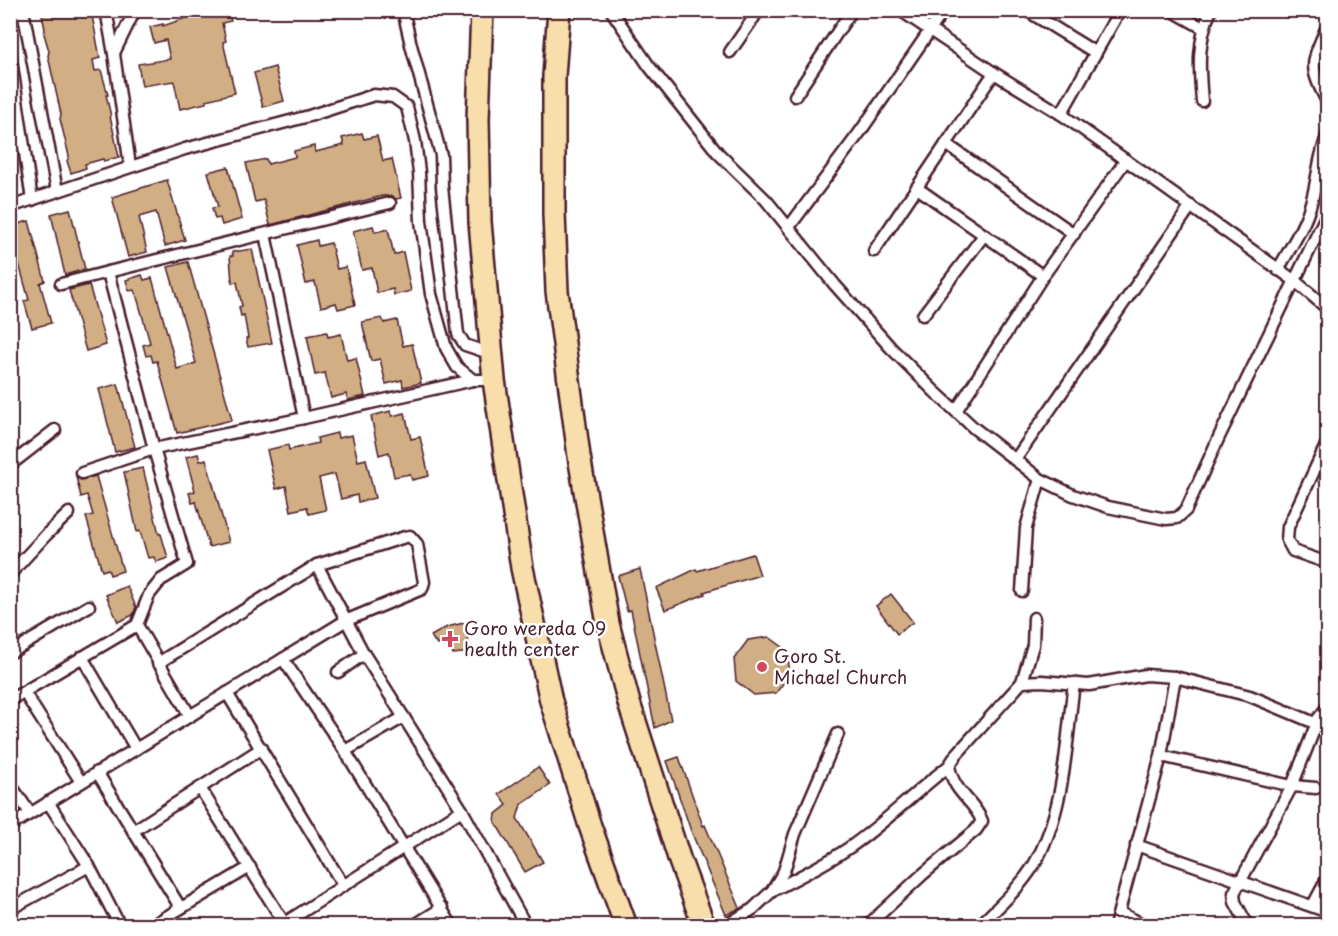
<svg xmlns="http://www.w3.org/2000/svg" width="1338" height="936" viewBox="0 0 1338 936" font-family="'Playpen Sans',sans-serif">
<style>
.building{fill:#d1ae84;stroke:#4a1f2b;stroke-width:1.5}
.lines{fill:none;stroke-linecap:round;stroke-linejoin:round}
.street-casing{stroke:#4a1f2b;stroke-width:15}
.highway-casing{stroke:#4a1f2b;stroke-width:26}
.street{stroke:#fff;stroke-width:10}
.highway{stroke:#f8deab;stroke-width:21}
.poi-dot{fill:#d1495b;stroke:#fff;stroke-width:2}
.labels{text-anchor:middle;stroke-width:5;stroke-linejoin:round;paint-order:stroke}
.poi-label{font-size:18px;fill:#4a1f2b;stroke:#fff;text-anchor:start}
</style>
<rect width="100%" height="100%" fill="#fff"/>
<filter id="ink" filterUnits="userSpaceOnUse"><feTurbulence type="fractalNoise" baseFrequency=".0167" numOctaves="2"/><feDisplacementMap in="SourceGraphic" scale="12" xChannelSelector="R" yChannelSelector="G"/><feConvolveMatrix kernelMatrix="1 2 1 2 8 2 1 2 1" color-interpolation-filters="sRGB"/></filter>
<g filter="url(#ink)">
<g class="building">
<path d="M41 10H91L100 58 93 60 95 71 101 70 108 95H106L111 116H110L119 157 104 161 103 159 85 164 86 168 71 173 67 161 69 156 60 119 61 114 48 56 49 51 44 34 45 29Z"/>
<path d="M195 10H228L231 21 222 23 226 41 223 42 235 93 206 100V103L180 109 174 81 142 86 138 64 170 59 166 40 154 43 150 27 163 24V26L189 17 188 13Z"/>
<path d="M275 67 284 101 263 107 254 73Z"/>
<path d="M362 133 364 139 377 136 383 161 392 159 401 198 396 199 392 196H382L270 225 264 200 255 202 246 163 266 159 268 164 295 157 294 151 314 146 315 152 344 145 342 138Z"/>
<path d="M228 167 242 219 222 225 220 218 215 219 212 208 218 207 208 172Z"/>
<path d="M167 180 185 240 165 246 156 212 139 217 147 252 128 257 112 197Z"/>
<path d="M70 209 85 269 65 275 51 214Z"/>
<path d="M29 221 45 281 40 283 51 323 32 328 24 301 29 300 10 231V226Z"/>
<path d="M373 226 375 232 388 229 394 255 403 252 411 291 394 295 393 289 377 293 372 268 362 270 353 231Z"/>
<path d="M317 240 318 246 331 243 337 269 346 267 355 305 338 309 336 303 321 307 315 282 306 284 297 245Z"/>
<path d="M252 249 272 343 248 347 246 338H248L244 315 241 316 239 307 242 306 237 282 232 283 230 256H233L232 252Z"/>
<path d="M188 262 232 420 177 433 157 361 153 362 151 355 146 356 143 345 150 343 137 297 134 290 129 291 126 280 142 275 144 280 152 278 177 369 196 363 168 267Z"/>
<path d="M89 285 106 345 86 351 69 290Z"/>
<path d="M382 318 384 323 397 320 403 346 412 344 421 383 403 387 402 380 386 384 380 359 371 361 362 322Z"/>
<path d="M327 332 328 337 341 334 347 360 356 358 365 396 348 400 346 394 331 398 325 373 315 375 307 336Z"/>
<path d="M118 384 135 447 115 452 99 389Z"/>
<path d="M391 411 392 416 405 413 411 439 420 437 429 476 412 480 410 474 394 477 389 452 379 455 371 416Z"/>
<path d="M337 433 338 438 352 435 358 461 366 459 375 498 358 502 357 495 341 499 335 474 319 478 326 510 309 514 307 507 291 511 286 486 276 489 267 450 288 445 289 450 318 443 317 438Z"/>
<path d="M198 454 200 461 206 459 229 542 209 547 196 502 192 503 189 493 195 491 186 457Z"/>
<path d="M143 468 159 534H161L168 558 156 562 154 557 148 558 140 531 137 532 124 472Z"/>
<path d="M96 476 123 571 110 575 108 569 102 571 86 517 93 515 87 495 81 497 76 477 81 480Z"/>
<path d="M753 554 760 575 704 592 705 594 665 610 656 588 696 569 697 571Z"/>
<path d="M640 569 671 720 655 728 631 610 627 611 618 576Z"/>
<path d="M127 586 136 607 133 615 118 622 106 595Z"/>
<path d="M891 594 913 622 897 634 876 606Z"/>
<path d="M464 623 471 652 453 654 450 641 437 645 431 636 447 627Z"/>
<path d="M769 637 787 650 790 674 776 693 754 695 736 681 734 659 748 640Z"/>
<path d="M679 757 703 826 705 825 740 908 726 915 691 831 667 761Z"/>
<path d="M538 767 550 785 521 805 517 818 543 862 525 872 495 822 496 814 507 805 499 794Z"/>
</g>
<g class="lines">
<defs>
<g id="street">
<path d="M23 10 57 191"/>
<path d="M106 10 114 54 130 166"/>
<path d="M403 10 411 45 441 155 442 187 458 334 465 345 492 354"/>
<path d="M611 10 649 66 718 153 766 200 835 285 891 348 934 391 974 428 1040 479 1073 495 1108 507 1166 519 1177 518 1186 510 1219 437 1328 212"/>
<path d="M900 10 994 73 1061 114 1295 281 1328 309"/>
<path d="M1026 10 1096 53"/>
<path d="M1171 10 1203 28"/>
<path d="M10 23 16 10"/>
<path d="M1328 24C1312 63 1307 64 1328 103"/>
<path d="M730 52 759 10"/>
<path d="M10 53 32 200"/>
<path d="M114 53 135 10"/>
<path d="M795 96 852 10"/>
<path d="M1202 101C1199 68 1197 41 1211 10"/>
<path d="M1061 114 1120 10"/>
<path d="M946 144 1074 234"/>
<path d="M917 188 1043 276"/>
<path d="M10 207 185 149 309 116 374 95 393 97 407 107 415 141 419 172 421 221 431 294 446 348 457 367 473 380"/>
<path d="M789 227 860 132 944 10"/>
<path d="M265 234 304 418"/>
<path d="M874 251 994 73"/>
<path d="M1278 270C1290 248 1305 226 1311 203 1318 180 1318 157 1328 134"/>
<path d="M108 272 390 203"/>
<path d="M923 315 984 235"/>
<path d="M956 411 1043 276 1126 160"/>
<path d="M1328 441 1288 527 1287 540 1293 551 1328 563"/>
<path d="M1015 460 1191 206"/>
<path d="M10 465 55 430"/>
<path d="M82 473 154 449 304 418 473 380H494"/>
<path d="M317 565 364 654 462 810 526 926"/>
<path d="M10 574 47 534 69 513"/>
<path d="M1022 591 1026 528 1040 479"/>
<path d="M137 625 190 716"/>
<path d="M10 653 89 606"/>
<path d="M82 657 136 749"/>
<path d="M283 659 345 751 452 926"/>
<path d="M338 672 364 654"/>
<path d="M1022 682 1033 645 1034 618"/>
<path d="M24 692 81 782"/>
<path d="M227 693 343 885"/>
<path d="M10 700 137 625 149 595 161 580 187 564 154 449 108 272 61 284"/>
<path d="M1315 723 1328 706"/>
<path d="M345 751 404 717"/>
<path d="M1161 756 1175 677 1250 696 1315 723 1316 725 1292 786 1234 893 1235 902 1248 926"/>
<path d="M97 772 180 907"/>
<path d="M10 784 30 813"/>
<path d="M200 788 286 926"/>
<path d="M48 802 89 866 120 926"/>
<path d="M10 826 345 621 422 589 424 582 417 544 410 536 405 537 317 565 158 663"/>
<path d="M133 831 262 748"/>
<path d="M1136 845 1328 912"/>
<path d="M772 891C799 877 828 863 853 845 887 821 916 791 949 766"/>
<path d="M1313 905 1328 877"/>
<path d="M10 909 89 866"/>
<path d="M1120 913 1146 926"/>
<path d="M151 926 250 867"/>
<path d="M280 926 462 810"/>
<path d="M413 926 442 908"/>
<path d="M725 926 753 909 772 891 784 871 795 834 838 734"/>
<path d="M867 926 922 875 976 830 982 821C973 799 954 794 949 766L956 755 1022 682 1042 681 1089 685 1146 675 1175 677"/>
<path d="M979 926C999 906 1021 887 1035 863 1065 810 1066 743 1074 683"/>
<path d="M1115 926 1161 756 1292 786 1316 788"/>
</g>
<g id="highway">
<path d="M482 10 478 119 480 222 494 380 522 568 551 701 590 826 626 926"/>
<path d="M559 10 554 76V213L557 291 579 456 608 624 629 703 680 861 704 926"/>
</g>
</defs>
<use href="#street" class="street-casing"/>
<use href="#highway" class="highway-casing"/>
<use href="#street" class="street"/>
<use href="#highway" class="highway"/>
</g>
</g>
<g class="poi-dot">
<path d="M447 630h6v6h6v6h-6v6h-6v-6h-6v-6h6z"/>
<circle cx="762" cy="667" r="6"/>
</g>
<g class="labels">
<g class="poi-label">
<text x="464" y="635">Goro wereda 09<tspan x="464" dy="21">health center</tspan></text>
<text x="774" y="663">Goro St.<tspan x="774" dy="21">Michael Church</tspan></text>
</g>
</g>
<rect width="1338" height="936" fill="none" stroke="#fff" stroke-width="36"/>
<rect x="18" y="18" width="1302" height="900" fill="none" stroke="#4a1f2b" stroke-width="2" filter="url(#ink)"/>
</svg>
